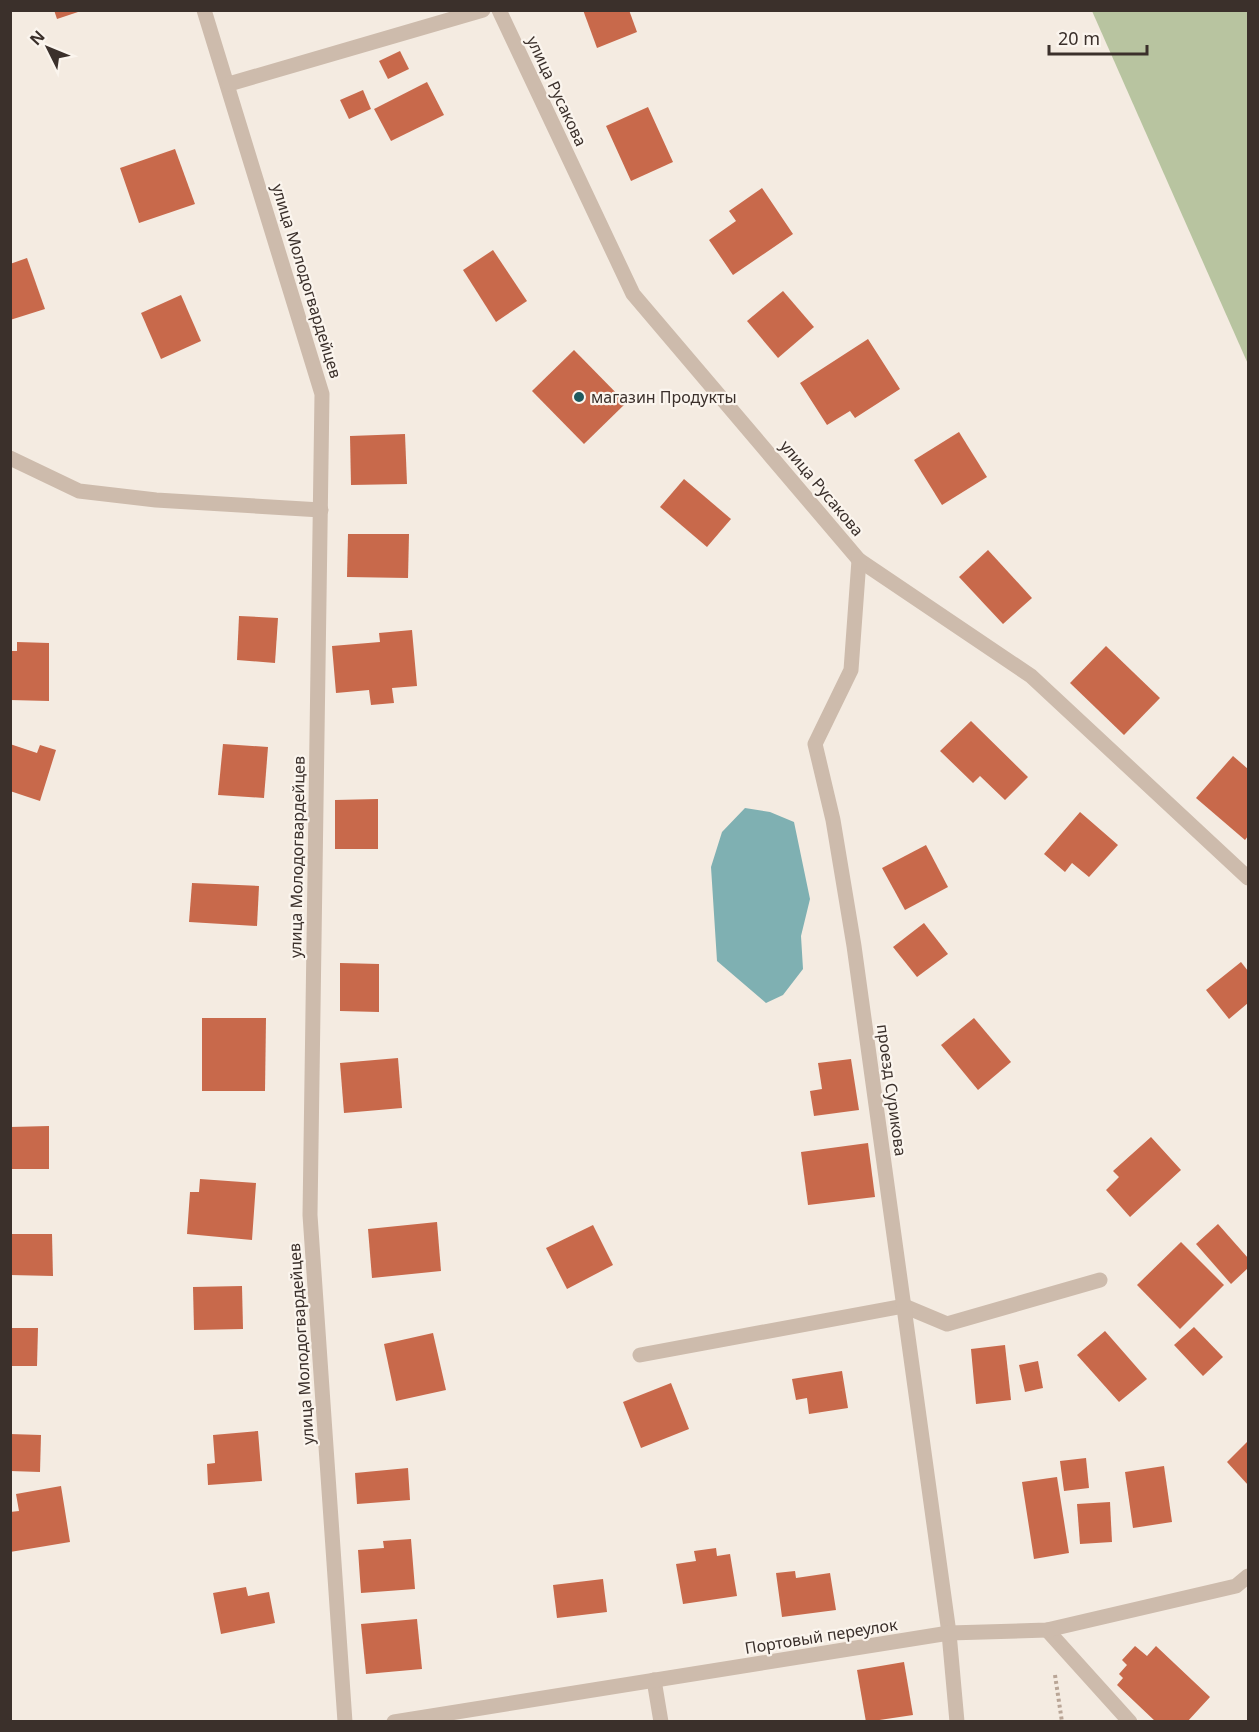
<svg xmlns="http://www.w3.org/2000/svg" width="1259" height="1732" viewBox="0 0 1259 1732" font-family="'Noto Sans',sans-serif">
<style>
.green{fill:#b8c4a0}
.water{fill:#7fb0b2}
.building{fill:#c8694b}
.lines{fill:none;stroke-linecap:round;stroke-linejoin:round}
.path{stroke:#b9a596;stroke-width:4;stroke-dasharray:3 3;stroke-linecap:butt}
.lane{stroke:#cdbbac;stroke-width:15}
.street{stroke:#cdbbac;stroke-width:15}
.poi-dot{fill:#1f5a5e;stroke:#fbf5ee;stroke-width:2}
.labels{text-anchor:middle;stroke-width:4.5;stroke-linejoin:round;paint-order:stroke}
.street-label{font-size:16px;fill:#3b302b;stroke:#fbf5ee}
.poi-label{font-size:16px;fill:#3b302b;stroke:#fbf5ee;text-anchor:start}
</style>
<rect width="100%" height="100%" fill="#f4ebe1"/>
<path class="green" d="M1092 11H1248V364Z"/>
<path class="water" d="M745 808 770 812 794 822 810 899 801 936 803 969 783 995 766 1003 717 961 711 867 722 832Z"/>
<g class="building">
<path d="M54 10H81V11L57 19Z"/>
<path d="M583 10H629L637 32 597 48Z"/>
<path d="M400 51 409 69 388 79 379 61Z"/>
<path d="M427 82 444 115 391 141 374 109Z"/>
<path d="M363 90 371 109 349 119 340 100Z"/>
<path d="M648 107 673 162 631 181 606 126Z"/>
<path d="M175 149 195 204 139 223 120 168Z"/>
<path d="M762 188 793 234 733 275 709 240 736 221 729 211Z"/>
<path d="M493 250 527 301 496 322 463 270Z"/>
<path d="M27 258 45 309 10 320V264Z"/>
<path d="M783 291 814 327 778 358 747 321Z"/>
<path d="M181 295 201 341 161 359 141 313Z"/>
<path d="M868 339 900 389 855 418 850 411 827 425 800 383Z"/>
<path d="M574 350 626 403 584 444 532 391Z"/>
<path d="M959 432 987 477 942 505 914 460Z"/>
<path d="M405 434 407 484 351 485 350 436Z"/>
<path d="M684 479 731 519 707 547 660 507Z"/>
<path d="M348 534H409L408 578 347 577Z"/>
<path d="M988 550 1032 598 1003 624 959 577Z"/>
<path d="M239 616 278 618 275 663 237 660Z"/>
<path d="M412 630 417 686 392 688 394 703 371 705 369 690 336 693 332 646 380 642 379 633Z"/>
<path d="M17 642 49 643V701L10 700V651H17Z"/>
<path d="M1106 646 1160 698 1124 735 1070 683Z"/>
<path d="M971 721 1028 777 1005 800 980 776 973 783 940 751Z"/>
<path d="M10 744 37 753 40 745 56 750 40 801 10 791Z"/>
<path d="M223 744 268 747 264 798 218 795Z"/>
<path d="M1233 756 1248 769V836L1245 840 1196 798Z"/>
<path d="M378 799V849H335V800Z"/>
<path d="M1080 812 1118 845 1089 877 1072 863 1065 872 1044 854Z"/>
<path d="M926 845 948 887 905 910 882 868Z"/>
<path d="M192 883 259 886 257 926 189 922Z"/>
<path d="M924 923 948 954 917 977 893 947Z"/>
<path d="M1241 962 1248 971V1003L1229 1019 1206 990Z"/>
<path d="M340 963 379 964V1012L340 1011Z"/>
<path d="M202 1018H266L265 1091H202Z"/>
<path d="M974 1018 1011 1062 978 1090 941 1045Z"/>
<path d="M398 1058 402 1108 344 1113 340 1063Z"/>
<path d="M851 1059 859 1110 814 1116 810 1091 822 1089 818 1063Z"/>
<path d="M49 1126V1169H10V1127Z"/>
<path d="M1151 1137 1181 1170 1130 1217 1106 1190 1119 1177 1113 1171Z"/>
<path d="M868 1143 875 1197 808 1205 801 1152Z"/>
<path d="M200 1179 256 1183 252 1240 187 1234 190 1192H199Z"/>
<path d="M437 1222 441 1271 372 1278 368 1229Z"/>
<path d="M1218 1224 1248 1258V1268L1231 1284 1196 1244Z"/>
<path d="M593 1225 613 1265 567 1289 546 1248Z"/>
<path d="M10 1234H52L53 1276 10 1275Z"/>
<path d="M1181 1242 1224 1285 1180 1329 1137 1285Z"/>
<path d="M242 1286 243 1329 194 1330 193 1287Z"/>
<path d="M1194 1327 1223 1357 1203 1376 1174 1345Z"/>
<path d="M10 1328H38L37 1366H10Z"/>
<path d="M1105 1331 1147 1379 1119 1402 1077 1355Z"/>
<path d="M433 1333 446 1390 396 1401 384 1344Z"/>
<path d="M1005 1345 1011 1400 976 1404 971 1349Z"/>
<path d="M1038 1361 1043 1388 1025 1392 1019 1365Z"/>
<path d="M842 1371 848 1408 809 1414 807 1398 796 1400 792 1379Z"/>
<path d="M671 1383 689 1429 641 1448 623 1402Z"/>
<path d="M258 1431 262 1481 208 1485 207 1464 215 1463 213 1435Z"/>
<path d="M10 1434 41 1435 40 1472 10 1471Z"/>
<path d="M1248 1441V1485L1227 1462Z"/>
<path d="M1086 1458 1089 1488 1064 1491 1060 1461Z"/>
<path d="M1164 1466 1172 1522 1133 1528 1125 1472Z"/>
<path d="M408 1468 410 1500 357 1504 355 1473Z"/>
<path d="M1057 1477 1069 1553 1034 1559 1022 1482Z"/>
<path d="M61 1486 70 1542 10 1552V1512L19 1511 16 1494Z"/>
<path d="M1110 1502 1112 1542 1080 1544 1077 1504Z"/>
<path d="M411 1539 415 1589 361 1593 358 1550 384 1548 383 1541Z"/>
<path d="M716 1548 717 1556 730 1554 737 1596 683 1604 676 1564 696 1561 694 1551Z"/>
<path d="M795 1571 796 1578 830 1573 836 1610 782 1617 776 1573Z"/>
<path d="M603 1579 607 1612 557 1618 553 1585Z"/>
<path d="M246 1587 248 1596 269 1592 275 1623 221 1634 213 1593Z"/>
<path d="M417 1619 422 1669 366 1674 361 1624Z"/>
<path d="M1135 1646 1147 1656 1156 1646 1210 1697 1187 1722H1156L1117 1685 1123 1678 1119 1674 1127 1665 1122 1660Z"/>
<path d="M904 1662 913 1715 866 1722 857 1670Z"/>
</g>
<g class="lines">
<path class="path" d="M1055 1675 1062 1722"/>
<g class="lane">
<path d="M10 458 79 491 156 500 321 510"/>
<path d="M640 1355 904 1306 947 1324 1100 1280"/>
</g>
<g class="street">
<path d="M204 10 322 394 310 1215 345 1722"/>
<path d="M499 10 633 294 859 560 1031 676 1248 878"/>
<path d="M229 84 483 10"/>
<path d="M859 560 851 670 815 744 833 820 854 946 949 1633 957 1722"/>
<path d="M1047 1630 1130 1722"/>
<path d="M654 1680 661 1722"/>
<path d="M394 1722 949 1633 1047 1630 1236 1586 1248 1576"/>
</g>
</g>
<circle class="poi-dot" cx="579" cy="397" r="6"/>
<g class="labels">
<g class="street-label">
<text transform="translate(557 91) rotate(65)" y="6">улица Русакова</text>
<text transform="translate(307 281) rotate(73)" y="6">улица Молодогвардейцев</text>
<text transform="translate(822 488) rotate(50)" y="6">улица Русакова</text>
<text transform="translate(297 857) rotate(-89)" y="6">улица Молодогвардейцев</text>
<text transform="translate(892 1090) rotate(82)" y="6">проезд Сурикова</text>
<text transform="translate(301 1344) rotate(-94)" y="6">улица Молодогвардейцев</text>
<text transform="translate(821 1636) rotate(-9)" y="6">Портовый переулок</text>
</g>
<g class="poi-label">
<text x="591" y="403">магазин Продукты</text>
</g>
</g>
<rect width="1259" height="1732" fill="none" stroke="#3b302b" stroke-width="24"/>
<g transform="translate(48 48) rotate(313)" stroke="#fbf5ee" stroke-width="4.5" paint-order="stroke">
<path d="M0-4.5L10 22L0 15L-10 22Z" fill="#3b302b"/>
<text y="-9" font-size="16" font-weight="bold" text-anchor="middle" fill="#3b302b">N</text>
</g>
<path d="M1049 45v9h98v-9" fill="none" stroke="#3b302b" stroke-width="3"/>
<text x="1058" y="45" font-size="18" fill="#3b302b" stroke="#fbf5ee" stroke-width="4.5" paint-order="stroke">20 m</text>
</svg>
